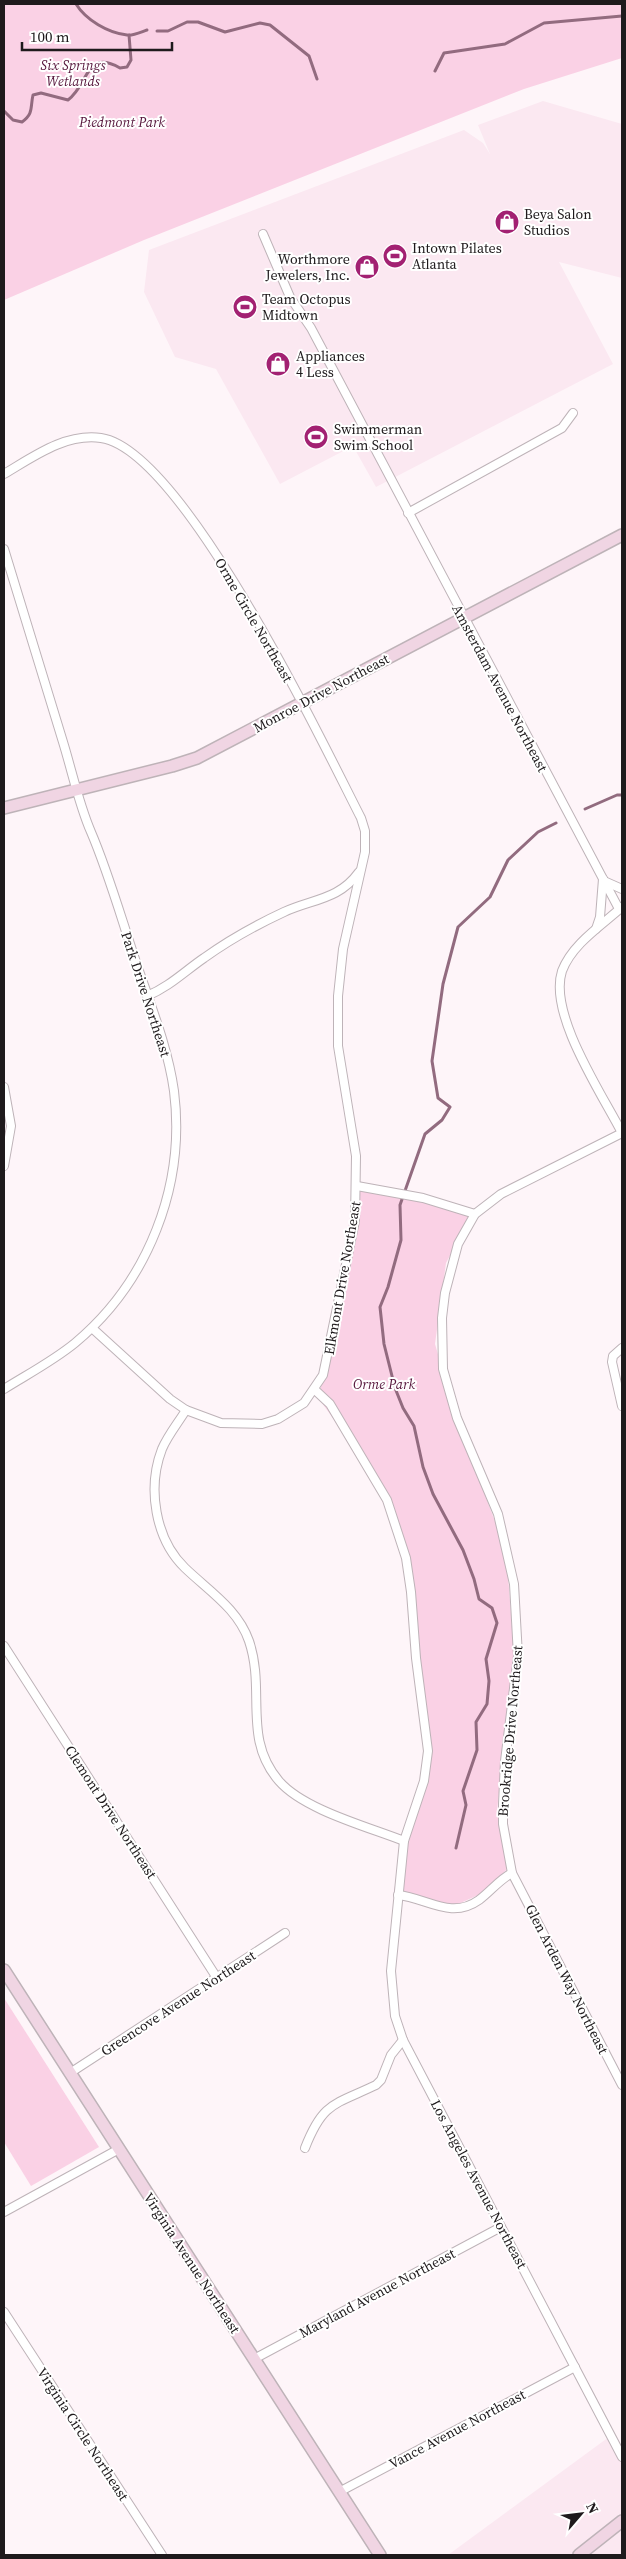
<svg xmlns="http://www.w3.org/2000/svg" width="626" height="2559" viewBox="0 0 626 2559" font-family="'Source Serif 4',serif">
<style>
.built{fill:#fbe8f1}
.green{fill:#fad1e5}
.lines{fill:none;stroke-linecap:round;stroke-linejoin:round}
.stream{stroke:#926b7f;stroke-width:3}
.street-casing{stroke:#beb3b8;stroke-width:10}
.secondary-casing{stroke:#beb3b8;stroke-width:14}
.street{stroke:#fff;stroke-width:8}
.secondary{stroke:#f0d5e3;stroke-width:11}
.labels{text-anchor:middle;stroke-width:4;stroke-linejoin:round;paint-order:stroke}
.park-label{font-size:14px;font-style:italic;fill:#57173d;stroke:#fff}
.poi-label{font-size:14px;fill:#1e1a1c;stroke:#fff;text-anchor:start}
.street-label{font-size:14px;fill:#1e1a1c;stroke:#fff}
</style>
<rect width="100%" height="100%" fill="#fef5f9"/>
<g class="built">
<path d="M543 101 622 124V278L559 262 613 364 376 487 353 446 280 484 216 369 175 357 144 292 149 250 464 130 483 143 490 154 478 125Z"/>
<path d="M613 2434 622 2454V2555H448Z"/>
</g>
<g class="green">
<path d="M4 4H622V58L524 89 144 240 4 300Z"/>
<path d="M355 1187 472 1214 446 1263 435 1344 460 1430 506 1550 514 1652 497 1811 507 1869 485 1892 447 1909 394 1890 408 1828 428 1778 419 1656 398 1539 368 1466 319 1399Z"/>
<path d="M4 1998 99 2147 31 2186 4 2142Z"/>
</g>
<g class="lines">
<g class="stream">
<path d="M76 4C86 20 108 33 127 35 133 36 141 32 147 30"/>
<path d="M157 31H168L187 22H198L225 32 260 23 270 25 309 56 317 79"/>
<path d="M435 71 444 53 505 44 544 23 622 16"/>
<path d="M4 111 13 120 22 122C34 113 30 108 33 95L41 93 68 100C89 85 85 48 120 68L127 67 131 60 129 35"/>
<path d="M585 809 617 795H622"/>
<path d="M456 1848 466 1805 463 1791 477 1750 476 1722 487 1704 489 1681 486 1659 497 1623 492 1608 479 1599 474 1579 463 1550 433 1494 423 1467 414 1426 403 1408 395 1388 384 1344 380 1307 388 1287 401 1240 400 1205 425 1134 442 1120 450 1107 438 1098 432 1061 443 984 458 927 490 897 508 860 538 832 556 823"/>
</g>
<defs>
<g id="street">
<path d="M263 234 290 297 311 328 619 909"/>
<path d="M4 474C33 457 65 433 101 438 183 450 322 742 361 818L365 831V852L343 949 338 996V1046L356 1156 355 1221 323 1375 304 1403 278 1419 262 1424 221 1423 186 1410 170 1399 92 1328"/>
<path d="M408 513 562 428 573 413"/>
<path d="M4 549C24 613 43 678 63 742 72 771 79 805 91 832 109 874 122 921 137 965 151 1006 168 1048 174 1091 186 1186 148 1282 75 1343 53 1361 28 1374 4 1389"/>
<path d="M604 881 622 889"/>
<path d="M622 907C602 925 572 944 562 971 548 1014 602 1094 622 1133"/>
<path d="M596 929 600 917 603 879"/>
<path d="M147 996C169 987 185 971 204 958 229 940 256 925 284 912 312 899 339 900 359 872"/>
<path d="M4 1087 11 1126 4 1166"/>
<path d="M622 1133 501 1194 475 1214 458 1244 445 1293 442 1318 443 1369 457 1418 498 1514 514 1584 518 1656 505 1761 503 1804V1824L512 1873 622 2085"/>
<path d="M357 1186 423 1198 475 1214"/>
<path d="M622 1348 613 1356 612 1362 622 1406"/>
<path d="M315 1390 330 1404 387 1500 406 1558 411 1592 416 1658 428 1751 424 1781 404 1841 391 1971 395 2016 403 2040 622 2457"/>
<path d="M186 1410C178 1423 168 1435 162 1449 147 1488 155 1539 185 1568 209 1591 238 1609 249 1641 266 1691 242 1738 279 1781 304 1810 369 1827 404 1841"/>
<path d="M4 1646 217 1978"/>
<path d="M398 1895C427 1898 451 1920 479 1900 491 1891 499 1880 512 1873"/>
<path d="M70 2073 285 1933"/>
<path d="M305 2148C323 2102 334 2105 376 2085L381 2080 391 2055 403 2040"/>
<path d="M4 2212 119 2149"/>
<path d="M4 2312 162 2555"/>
<path d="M254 2359 501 2227"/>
<path d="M339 2492 575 2367"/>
</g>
<g id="secondary">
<path d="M4 808 172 766 197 758 622 535"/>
<path d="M4 1970 380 2555"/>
<path d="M579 2555 622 2521"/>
</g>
</defs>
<use href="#street" class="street-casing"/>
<use href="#secondary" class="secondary-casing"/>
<use href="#street" class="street"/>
<use href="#secondary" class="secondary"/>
</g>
<defs>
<symbol id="shop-disc" viewBox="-11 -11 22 22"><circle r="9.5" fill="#a22172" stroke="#fff"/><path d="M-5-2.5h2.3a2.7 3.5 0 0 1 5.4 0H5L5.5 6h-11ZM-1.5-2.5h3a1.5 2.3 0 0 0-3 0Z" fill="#fff"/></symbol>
<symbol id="stadium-disc" viewBox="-11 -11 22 22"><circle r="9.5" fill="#a22172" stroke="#fff"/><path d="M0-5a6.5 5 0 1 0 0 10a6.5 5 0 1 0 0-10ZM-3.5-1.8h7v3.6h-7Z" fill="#fff"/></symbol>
</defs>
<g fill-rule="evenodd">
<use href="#shop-disc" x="493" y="208" width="28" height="28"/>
<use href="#stadium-disc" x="381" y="242" width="28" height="28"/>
<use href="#shop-disc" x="353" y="253" width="28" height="28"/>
<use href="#stadium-disc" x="231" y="293" width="28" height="28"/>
<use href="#shop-disc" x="264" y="350" width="28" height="28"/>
<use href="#stadium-disc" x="302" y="423" width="28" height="28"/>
</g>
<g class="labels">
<g class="park-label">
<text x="73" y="70">Six Springs<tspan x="73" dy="16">Wetlands</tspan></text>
<text x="122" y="127">Piedmont Park</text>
<text x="384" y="1389">Orme Park</text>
</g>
<g class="poi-label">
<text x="524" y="219">Beya Salon<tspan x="524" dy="16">Studios</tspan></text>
<text x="412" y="253">Intown Pilates<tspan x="412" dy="16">Atlanta</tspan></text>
<text x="350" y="264" text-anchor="end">Worthmore<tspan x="350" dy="16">Jewelers, Inc.</tspan></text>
<text x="262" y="304">Team Octopus<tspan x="262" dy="16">Midtown</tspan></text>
<text x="296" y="361">Appliances<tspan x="296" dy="16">4 Less</tspan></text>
<text x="334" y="434">Swimmerman<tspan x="334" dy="16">Swim School</tspan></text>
</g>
<g class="street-label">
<text transform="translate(254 620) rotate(60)" y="5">Orme Circle Northeast</text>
<text transform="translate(500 688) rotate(62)" y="5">Amsterdam Avenue Northeast</text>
<text transform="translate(321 693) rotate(-28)" y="5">Monroe Drive Northeast</text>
<text transform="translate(146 994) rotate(72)" y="5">Park Drive Northeast</text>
<text transform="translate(342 1278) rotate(-80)" y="5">Elkmont Drive Northeast</text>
<text transform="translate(510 1731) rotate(-85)" y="5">Brookridge Drive Northeast</text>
<text transform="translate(111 1812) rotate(57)" y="5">Clemont Drive Northeast</text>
<text transform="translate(567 1979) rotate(63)" y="5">Glen Arden Way Northeast</text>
<text transform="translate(178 2003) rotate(-33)" y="5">Greencove Avenue Northeast</text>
<text transform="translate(479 2184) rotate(62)" y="5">Los Angeles Avenue Northeast</text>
<text transform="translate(192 2263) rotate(57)" y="5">Virginia Avenue Northeast</text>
<text transform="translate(377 2293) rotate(-28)" y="5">Maryland Avenue Northeast</text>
<text transform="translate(457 2429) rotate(-28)" y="5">Vance Avenue Northeast</text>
<text transform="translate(83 2434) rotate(57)" y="5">Virginia Circle Northeast</text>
</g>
</g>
<rect width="626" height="2559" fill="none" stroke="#1e1a1c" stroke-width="10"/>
<g transform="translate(581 2514) rotate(62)" stroke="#ffffff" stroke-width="4" paint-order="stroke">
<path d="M0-4L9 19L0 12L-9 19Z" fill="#1e1a1c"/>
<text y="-8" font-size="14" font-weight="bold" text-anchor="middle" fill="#1e1a1c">N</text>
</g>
<path d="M22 42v8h150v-8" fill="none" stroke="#1e1a1c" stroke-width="2.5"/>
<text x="30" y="42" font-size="15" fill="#1e1a1c" stroke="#ffffff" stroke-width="4" paint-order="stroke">100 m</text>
</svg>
